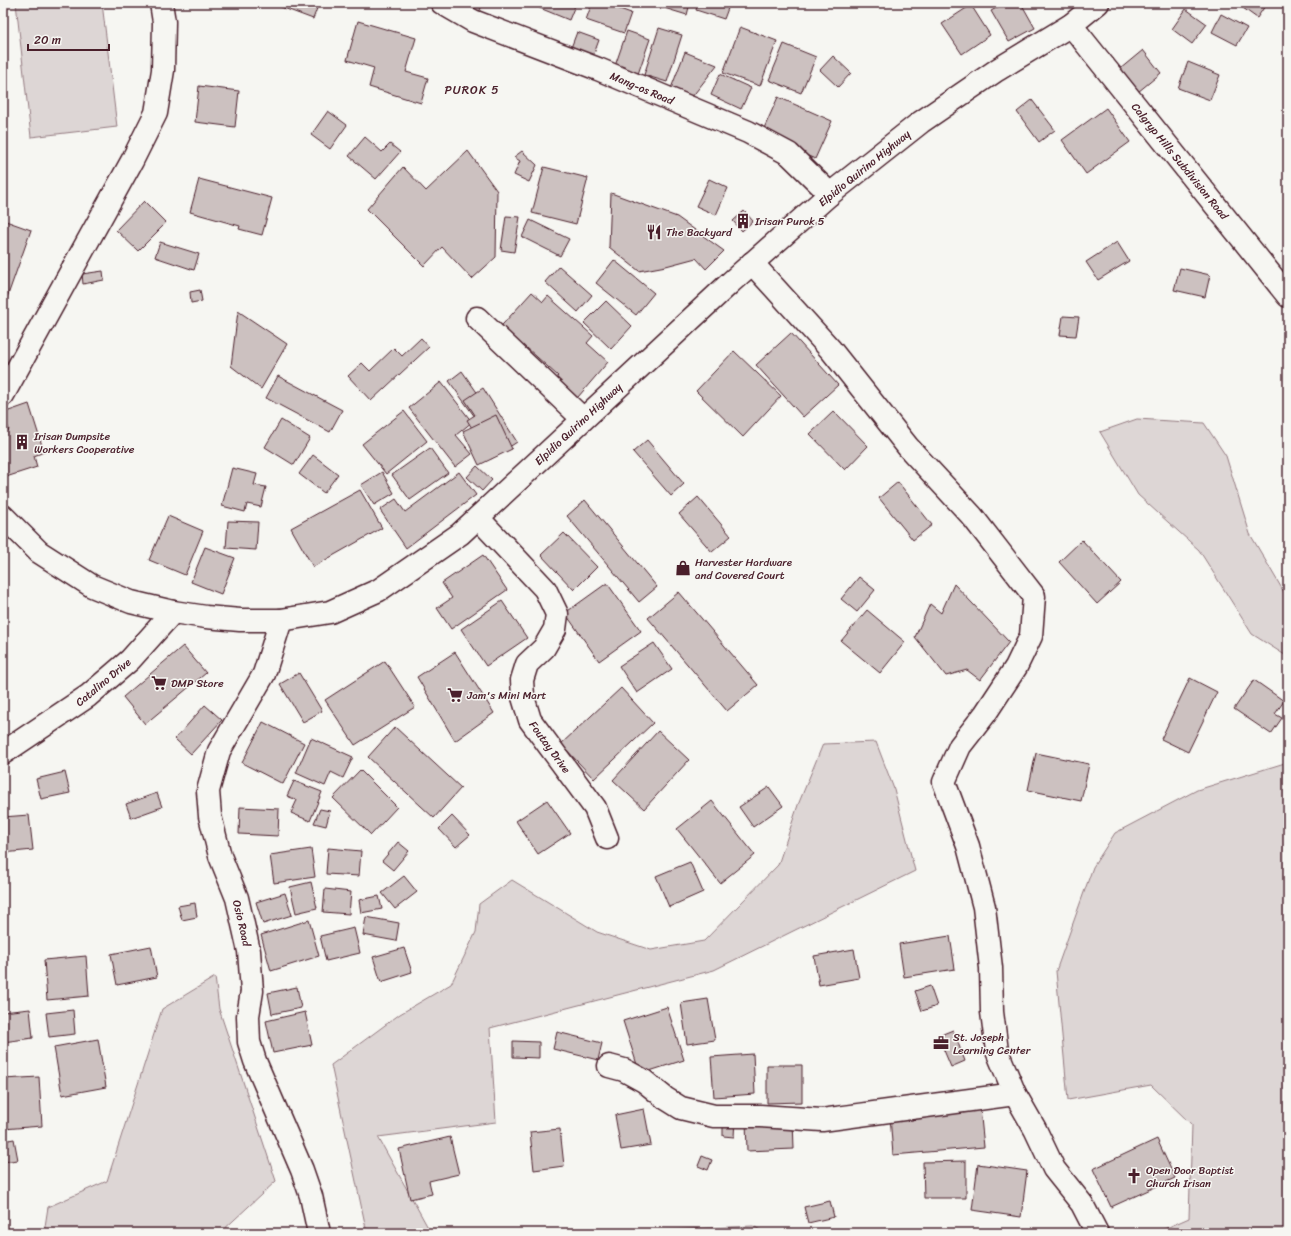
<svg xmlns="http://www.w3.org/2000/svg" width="1291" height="1236" viewBox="0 0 1291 1236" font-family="Sriracha,sans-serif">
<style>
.green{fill:#ddd6d5;stroke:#947a80}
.building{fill:#ccc1c0;stroke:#4a1f2b}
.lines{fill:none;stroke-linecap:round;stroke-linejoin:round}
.minor-casing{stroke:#4a1f2b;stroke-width:25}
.trunk-casing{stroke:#4a1f2b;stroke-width:25}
.minor{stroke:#f6f6f2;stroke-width:22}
.trunk{stroke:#f6f6f2;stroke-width:22}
.labels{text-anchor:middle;stroke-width:3;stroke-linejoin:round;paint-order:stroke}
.street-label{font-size:11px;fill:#4a1f2b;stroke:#f6f6f2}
.poi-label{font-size:11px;fill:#4a1f2b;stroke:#f6f6f2;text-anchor:start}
.neighbourhood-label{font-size:12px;letter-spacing:1px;fill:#4a1f2b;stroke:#f6f6f2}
</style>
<rect width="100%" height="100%" fill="#f6f6f2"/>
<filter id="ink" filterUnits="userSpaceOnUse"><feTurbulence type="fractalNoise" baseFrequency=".025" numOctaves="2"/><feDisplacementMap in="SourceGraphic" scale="8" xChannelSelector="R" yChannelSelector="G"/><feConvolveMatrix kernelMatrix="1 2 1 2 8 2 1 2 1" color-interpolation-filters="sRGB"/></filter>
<g filter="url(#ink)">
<g class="green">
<path d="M16 3H102L117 127 31 137Z"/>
<path d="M1137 419 1204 423 1226 456 1250 534 1288 599V657L1252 634 1199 550 1138 495 1100 432Z"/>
<path d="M876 742 894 789 915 871 714 970 490 1028 496 1122 378 1137 431 1233H367L331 1065 400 1014 451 984 476 932 479 904 512 880 597 932 651 950 704 941 778 865 798 805 823 744Z"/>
<path d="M1288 762V1233H1155L1189 1218 1192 1125 1151 1085 1068 1100 1056 971 1093 867 1115 833 1197 790Z"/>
<path d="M215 977 219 1009 276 1181 220 1233H44L48 1207 107 1181 162 1009Z"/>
<path d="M753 1226 766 1233H600Z"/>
</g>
<g class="building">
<path d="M283 3H319L313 19 281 7Z"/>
<path d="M460 3H483L478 15Z"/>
<path d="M531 3H576L569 20 530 4Z"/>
<path d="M592 3H603L631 13 624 33 586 20Z"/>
<path d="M651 3H690L687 15 651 4Z"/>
<path d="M698 3H730L724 19 696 10Z"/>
<path d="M1005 3H1021L1035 28 1009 42 991 11Z"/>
<path d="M1236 3H1267L1257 18Z"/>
<path d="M971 5 990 35 962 54 942 24Z"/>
<path d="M1186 9 1207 24 1192 44 1172 29Z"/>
<path d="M1221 14 1247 28 1237 45 1212 32Z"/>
<path d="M358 21 416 38 406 72 428 78 421 103 369 87 374 68 347 60Z"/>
<path d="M740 27 777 41 760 86 723 73Z"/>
<path d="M659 28 682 35 667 82 644 75Z"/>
<path d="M627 31 650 39 638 74 615 66Z"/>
<path d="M577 32 599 40 591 62 569 53Z"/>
<path d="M784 44 816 57 801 93 769 80Z"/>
<path d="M1143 50 1161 73 1138 92 1120 69Z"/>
<path d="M685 52 717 65 688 102 670 91Z"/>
<path d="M833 56 851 73 838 87 820 70Z"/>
<path d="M1188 62 1220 75 1210 100 1178 88Z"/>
<path d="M720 74 751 88 741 109 711 95Z"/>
<path d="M199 86 239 91 235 127 195 122Z"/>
<path d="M778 97 832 121 815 159 761 135Z"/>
<path d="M1032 100 1055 130 1039 142 1017 112Z"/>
<path d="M1106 108 1130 142 1086 174 1062 140Z"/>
<path d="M328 111 347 125 330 149 311 135Z"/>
<path d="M365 137 382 152 390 144 400 152 376 179 349 156Z"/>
<path d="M468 151 497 191 496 257 472 279 442 247 424 266 367 209 403 167 426 191Z"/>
<path d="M522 151 537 165 529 182 514 175 520 161 514 157Z"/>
<path d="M544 167 588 178 576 224 532 213Z"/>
<path d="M199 179 272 198 262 235 239 229 240 226 190 212Z"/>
<path d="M709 179 728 188 716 215 696 206Z"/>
<path d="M611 193 677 217 724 251 706 269 696 258 666 266 639 271 609 247Z"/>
<path d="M144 201 166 223 138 251 116 230Z"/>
<path d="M744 211 753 221 742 231 733 221Z"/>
<path d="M506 216 520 217 514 252 501 250Z"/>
<path d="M3 220 31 230 3 309Z"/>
<path d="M530 220 569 239 560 256 522 237Z"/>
<path d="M160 242 199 254 194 270 155 257Z"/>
<path d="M1117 242 1129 261 1098 280 1086 262Z"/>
<path d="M614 260 654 293 636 315 596 283Z"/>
<path d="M559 266 592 295 578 312 545 282Z"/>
<path d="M1180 268 1210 275 1205 297 1174 290Z"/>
<path d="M103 271 104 280 83 284 82 274Z"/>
<path d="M200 290 202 301 191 303 190 292Z"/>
<path d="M532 292 543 302 548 296 593 336 587 343 608 362 572 404 550 384 558 376 527 348 520 357 494 334Z"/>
<path d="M606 301 632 326 611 349 584 323Z"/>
<path d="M238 311 287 344 261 389 231 366Z"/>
<path d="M1063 316 1079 317 1076 336 1060 335Z"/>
<path d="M791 333 838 385 803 417 756 365Z"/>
<path d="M421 338 429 347 371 401 348 376 362 363 370 371 394 348 402 356Z"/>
<path d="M734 351 781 396 743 437 696 391Z"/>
<path d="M462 371 488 408 475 417 449 381Z"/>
<path d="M278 376 342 410 330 432 266 398Z"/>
<path d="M441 382 472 422 456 435 472 454 455 467 409 408Z"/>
<path d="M483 388 517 442 491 459 467 420 475 415 465 400Z"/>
<path d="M29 404 44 452 34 456 37 467 3 478V432L9 430 3 413Z"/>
<path d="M404 411 427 441 386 474 362 444Z"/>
<path d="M834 411 868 446 845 470 810 434Z"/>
<path d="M496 415 512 449 479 465 463 431Z"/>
<path d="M281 420 310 438 294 465 265 447Z"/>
<path d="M647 440 684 484 671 496 633 452Z"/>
<path d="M430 448 448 473 410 500 392 475Z"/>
<path d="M313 455 338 474 324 493 299 474Z"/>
<path d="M477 466 492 480 482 491 467 477Z"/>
<path d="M232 468 257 474 254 485 266 487 261 507 247 504 245 512 222 506Z"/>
<path d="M382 472 394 493 374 505 361 485Z"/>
<path d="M459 472 476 495 406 548 380 510 396 499 405 512Z"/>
<path d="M898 482 932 525 913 540 879 498Z"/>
<path d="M360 490 382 528 313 567 291 528Z"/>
<path d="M698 497 731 536 712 552 679 514Z"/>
<path d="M585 500 657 587 639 602 567 516Z"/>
<path d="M168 516 203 531 185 575 149 560Z"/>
<path d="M228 521 258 522 256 550 226 548Z"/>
<path d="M564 533 597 567 574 590 541 555Z"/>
<path d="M1082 540 1121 582 1097 604 1059 562Z"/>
<path d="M205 547 235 558 221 594 191 582Z"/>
<path d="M483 555 507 590 451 629 437 608 452 598 442 583Z"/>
<path d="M859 577 875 590 857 612 841 599Z"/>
<path d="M607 583 641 631 599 661 565 613Z"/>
<path d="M954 584 1009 642 980 680 967 670 946 676 915 637 930 604 941 613Z"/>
<path d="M679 592 758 685 727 711 648 618Z"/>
<path d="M502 601 527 638 486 666 461 629Z"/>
<path d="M867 610 905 642 880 673 841 641Z"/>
<path d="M654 643 672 669 637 693 619 666Z"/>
<path d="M183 646 206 673 145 724 123 697Z"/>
<path d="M455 652 494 713 455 741 417 677Z"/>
<path d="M385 661 415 707 355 745 325 700Z"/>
<path d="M299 673 322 711 303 722 280 684Z"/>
<path d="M1190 678 1217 692 1188 752 1161 739Z"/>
<path d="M1254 680 1284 701 1275 714 1282 718 1271 734 1234 709Z"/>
<path d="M621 688 653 723 594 779 561 744Z"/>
<path d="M205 705 222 720 191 754 175 739Z"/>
<path d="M263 722 304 743 283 784 242 763Z"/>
<path d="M395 727 461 788 434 818 368 757Z"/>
<path d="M658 731 689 760 644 809 613 780Z"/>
<path d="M311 738 353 757 343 778 331 772 325 786 296 773Z"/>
<path d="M1036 753 1089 764 1081 801 1028 790Z"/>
<path d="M360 770 397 807 371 835 333 798Z"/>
<path d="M65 772 70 793 41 799 36 779Z"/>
<path d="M294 781 322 792 310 821 291 813 297 800 287 796Z"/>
<path d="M769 787 783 806 753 827 739 807Z"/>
<path d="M157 793 162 807 131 818 126 804Z"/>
<path d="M547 800 570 833 538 854 516 821Z"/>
<path d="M712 801 755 855 720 883 677 829Z"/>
<path d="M240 807 279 809 278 836 239 834Z"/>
<path d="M320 809 330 811 326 826 314 823Z"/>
<path d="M29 815 33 850 3 853V817Z"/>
<path d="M452 816 470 835 456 847 439 829Z"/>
<path d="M398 842 409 851 393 870 382 861Z"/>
<path d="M328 848 361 851 359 876 326 874Z"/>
<path d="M311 849 315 877 274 883 270 855Z"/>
<path d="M690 862 703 892 669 907 656 876Z"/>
<path d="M404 876 417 892 395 909 382 893Z"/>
<path d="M311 882 317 908 296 913 290 887Z"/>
<path d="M325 889 351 892 349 914 323 912Z"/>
<path d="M285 893 292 915 263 924 256 902Z"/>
<path d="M379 896 382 909 361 913 359 900Z"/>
<path d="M195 903 197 917 182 920 178 906Z"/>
<path d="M366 917 399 923 396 941 363 935Z"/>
<path d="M309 920 319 956 271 971 261 935Z"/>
<path d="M354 928 360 953 326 961 320 936Z"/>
<path d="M950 936 955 969 904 977 899 944Z"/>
<path d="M151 946 157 977 117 985 111 954Z"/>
<path d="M404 948 412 972 381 982 373 957Z"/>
<path d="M854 949 859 978 819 985 814 956Z"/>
<path d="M86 956 89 996 47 1000 44 960Z"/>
<path d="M930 986 937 1006 922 1011 915 991Z"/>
<path d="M297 987 301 1008 272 1014 268 993Z"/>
<path d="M708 999 715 1040 687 1044 681 1003Z"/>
<path d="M667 1007 684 1060 640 1074 623 1021Z"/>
<path d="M30 1009 33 1038 3 1042V1012Z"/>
<path d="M73 1010 75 1034 49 1037 46 1013Z"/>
<path d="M305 1012 312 1045 273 1053 266 1021Z"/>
<path d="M953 1030 965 1061 951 1067 938 1036Z"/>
<path d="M557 1032 602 1043 598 1060 553 1049Z"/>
<path d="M98 1039 106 1087 62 1095 54 1047Z"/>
<path d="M513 1041 539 1042V1058L513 1057Z"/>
<path d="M753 1054 755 1094 714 1097 711 1057Z"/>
<path d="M767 1065H802V1102L767 1103Z"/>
<path d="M39 1077 42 1126 3 1129V1079Z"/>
<path d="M980 1108 984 1147 893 1155 890 1116Z"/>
<path d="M644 1109 651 1145 621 1150 615 1115Z"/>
<path d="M723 1118H735L734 1137 723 1136Z"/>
<path d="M793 1119 794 1149 747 1151 746 1121Z"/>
<path d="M560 1129 564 1166 534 1170 530 1132Z"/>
<path d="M450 1137 459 1174 429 1181 432 1194 410 1199 399 1149Z"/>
<path d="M14 1139 18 1160 3 1162V1141Z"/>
<path d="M1157 1139 1175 1178 1111 1207 1093 1169Z"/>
<path d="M702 1156 712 1160 708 1170 698 1166Z"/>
<path d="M966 1161V1198H924L923 1162Z"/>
<path d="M978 1164 1027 1171 1021 1217 972 1210Z"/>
<path d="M830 1201 834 1217 808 1223 804 1207Z"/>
</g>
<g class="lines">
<defs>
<g id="minor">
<path d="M442 3 473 21 598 69 748 132 789 154 830 194"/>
<path d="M1071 25 1288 296"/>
<path d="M752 263 831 350 908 447 972 516 1034 596 1031 636 1016 667 985 714 960 746 944 782 968 846 984 907 991 968 992 1012 997 1051 1015 1094 1035 1129 1054 1169 1082 1204 1097 1233"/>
<path d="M477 318 583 419"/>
<path d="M3 395 132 161 156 113 163 70 164 22 161 3"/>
<path d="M478 518 545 589 557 614 555 629 544 648 527 664 522 680 523 697 530 720 595 808 607 838"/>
<path d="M281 620 264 674 219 751 208 791 210 816 220 856 237 898 249 951 252 991 248 1016 249 1042 255 1061 302 1170 311 1196 319 1233"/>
<path d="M3 753 88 696 130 660 173 612"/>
<path d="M609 1066 624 1070 644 1081 665 1098 681 1108 714 1116H760L822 1120 1015 1094"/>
</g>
<path id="trunk" d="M3 516 39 552 92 586 131 602 173 612 206 617 240 620H281L330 612 379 590 460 534 731 282 830 194 921 122 997 70 1071 25 1098 3"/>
</defs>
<use href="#minor" class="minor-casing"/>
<use href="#trunk" class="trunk-casing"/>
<use href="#minor" class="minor"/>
<use href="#trunk" class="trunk"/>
</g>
</g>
<defs>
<symbol id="building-bare" viewBox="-9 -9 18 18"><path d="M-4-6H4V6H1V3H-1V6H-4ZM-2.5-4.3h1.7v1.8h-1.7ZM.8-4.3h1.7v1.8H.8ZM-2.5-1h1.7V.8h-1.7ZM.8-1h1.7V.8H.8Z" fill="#4a1f2b" stroke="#f6f6f2" stroke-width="2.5" paint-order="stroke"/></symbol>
<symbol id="restaurant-bare" viewBox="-9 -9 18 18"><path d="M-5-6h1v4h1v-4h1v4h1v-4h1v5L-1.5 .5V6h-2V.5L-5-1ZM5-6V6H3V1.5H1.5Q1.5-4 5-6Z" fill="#4a1f2b" stroke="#f6f6f2" stroke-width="2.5" paint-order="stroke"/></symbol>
<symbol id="shop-bare" viewBox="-9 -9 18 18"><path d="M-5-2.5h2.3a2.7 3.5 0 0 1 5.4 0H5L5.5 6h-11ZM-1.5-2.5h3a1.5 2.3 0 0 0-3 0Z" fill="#4a1f2b" stroke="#f6f6f2" stroke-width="2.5" paint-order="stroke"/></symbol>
<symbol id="supermarket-bare" viewBox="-9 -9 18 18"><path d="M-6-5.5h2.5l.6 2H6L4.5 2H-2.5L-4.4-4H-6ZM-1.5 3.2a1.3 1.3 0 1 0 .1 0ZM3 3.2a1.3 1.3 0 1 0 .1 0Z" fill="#4a1f2b" stroke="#f6f6f2" stroke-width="2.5" paint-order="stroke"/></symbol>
<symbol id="office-bare" viewBox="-9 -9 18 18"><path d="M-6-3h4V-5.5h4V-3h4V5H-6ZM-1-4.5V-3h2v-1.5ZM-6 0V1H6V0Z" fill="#4a1f2b" stroke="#f6f6f2" stroke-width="2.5" paint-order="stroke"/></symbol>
<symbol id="church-bare" viewBox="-9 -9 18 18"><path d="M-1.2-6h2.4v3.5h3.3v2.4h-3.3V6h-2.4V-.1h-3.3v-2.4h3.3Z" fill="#4a1f2b" stroke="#f6f6f2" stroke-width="2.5" paint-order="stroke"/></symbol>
</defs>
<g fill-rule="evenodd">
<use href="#building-bare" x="732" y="210" width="22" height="22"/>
<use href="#restaurant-bare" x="643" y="221" width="22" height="22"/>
<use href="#building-bare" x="11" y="431" width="22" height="22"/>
<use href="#shop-bare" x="672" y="557" width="22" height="22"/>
<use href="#supermarket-bare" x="148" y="672" width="22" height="22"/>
<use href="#supermarket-bare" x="444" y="684" width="22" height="22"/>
<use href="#office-bare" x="930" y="1032" width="22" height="22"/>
<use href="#church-bare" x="1123" y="1165" width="22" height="22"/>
</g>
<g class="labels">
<g class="street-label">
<text transform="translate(642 88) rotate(23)" y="4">Mang-os Road</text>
<text transform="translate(1180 161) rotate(51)" y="4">Calgryp Hills Subdivision Road</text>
<text transform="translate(864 168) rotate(-39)" y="4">Elpidio Quirino Highway</text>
<text transform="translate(578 424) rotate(-43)" y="4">Elpidio Quirino Highway</text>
<text transform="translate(103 682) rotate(-40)" y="4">Catalino Drive</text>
<text transform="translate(550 747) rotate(54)" y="4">Foutay Drive</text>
<text transform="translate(242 923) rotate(77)" y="4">Osio Road</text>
</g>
<g class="poi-label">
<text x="755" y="225">Irisan Purok 5</text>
<text x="666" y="236">The Backyard</text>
<text x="34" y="440">Irisan Dumpsite<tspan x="34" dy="13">Workers Cooperative</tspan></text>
<text x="695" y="566">Harvester Hardware<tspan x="695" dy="13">and Covered Court</tspan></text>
<text x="171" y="687">DMP Store</text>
<text x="467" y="699">Jam's Mini Mart</text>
<text x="953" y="1041">St. Joseph<tspan x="953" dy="13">Learning Center</tspan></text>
<text x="1146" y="1174">Open Door Baptist<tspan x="1146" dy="13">Church Irisan</tspan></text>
</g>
<g class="neighbourhood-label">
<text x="472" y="94">PUROK 5</text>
</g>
</g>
<rect width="1291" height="1236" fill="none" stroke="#f6f6f2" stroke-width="16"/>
<rect x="8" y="8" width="1275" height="1220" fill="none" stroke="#4a1f2b" stroke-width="1.5" filter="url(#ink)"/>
<path d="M28 44v6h81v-6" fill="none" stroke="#4a1f2b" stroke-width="2"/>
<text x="34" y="44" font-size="12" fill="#4a1f2b" stroke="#f6f6f2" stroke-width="3" paint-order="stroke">20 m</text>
</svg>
